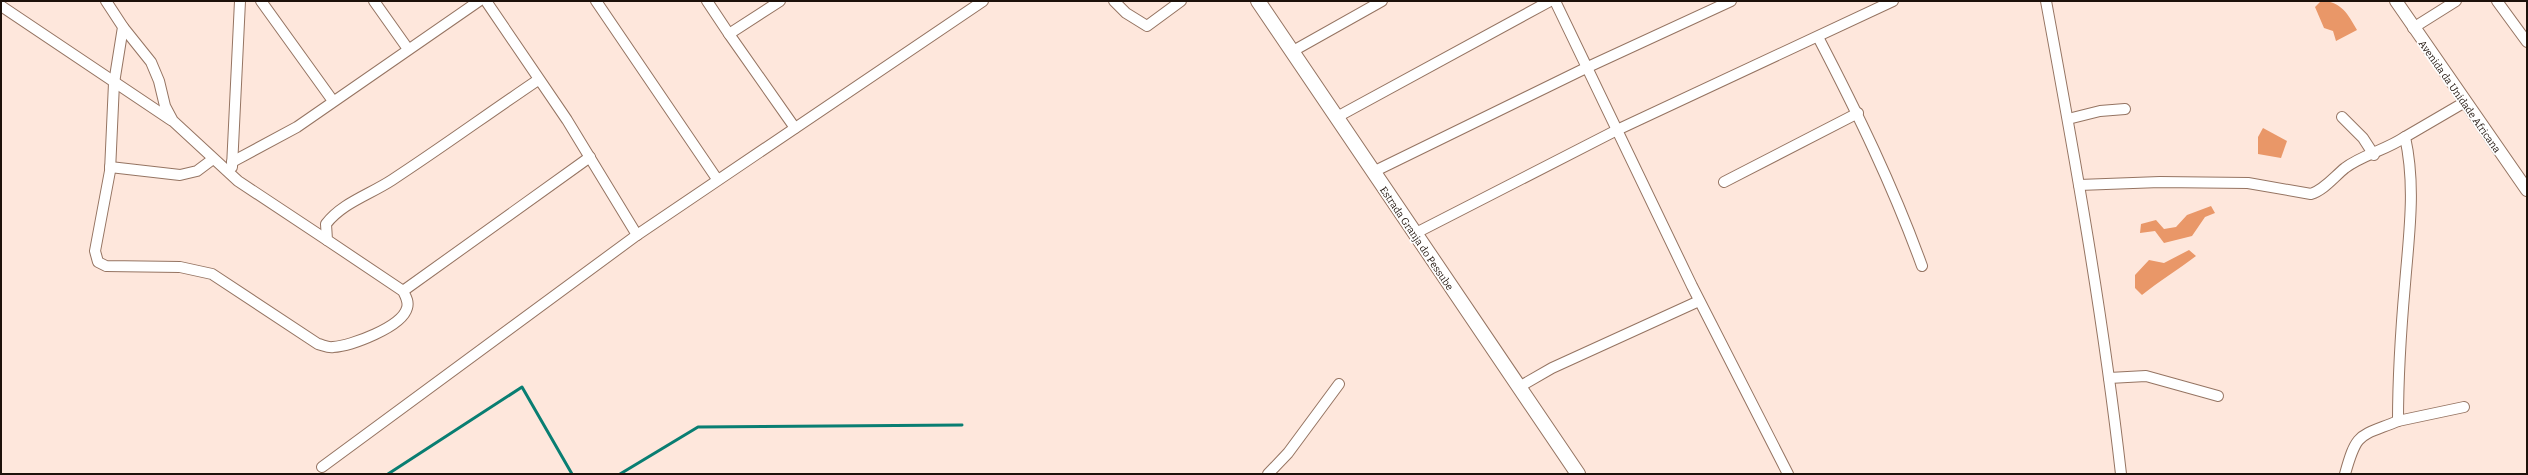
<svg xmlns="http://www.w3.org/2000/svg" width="2528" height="475" viewBox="0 0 2528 475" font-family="Bitter,serif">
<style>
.forest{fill:#e99768}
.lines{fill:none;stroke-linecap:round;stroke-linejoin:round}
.stream{stroke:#097e72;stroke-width:3}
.minor-casing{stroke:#957462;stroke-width:12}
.tertiary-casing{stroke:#957462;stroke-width:14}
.secondary-casing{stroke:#957462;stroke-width:16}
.minor{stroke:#fff;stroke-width:10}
.tertiary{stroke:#fff;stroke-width:12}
.secondary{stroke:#fff;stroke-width:14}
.labels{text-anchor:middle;stroke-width:3.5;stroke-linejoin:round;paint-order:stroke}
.street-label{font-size:10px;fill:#1d110a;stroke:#fff}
</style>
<rect width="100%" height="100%" fill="#fee7dc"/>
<g class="forest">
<path d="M2321 1C2341 1 2348 14 2357 30L2336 41 2333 31 2324 28 2315 7Z"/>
<path d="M2263 128 2287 141 2281 158 2258 154V137Z"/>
<path d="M2211 206 2215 213 2205 217 2192 236 2164 243 2155 231 2140 233 2141 224 2156 220 2164 229 2176 227 2187 215Z"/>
<path d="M2189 250 2196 256C2178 270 2159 281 2142 295L2135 288V275L2149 260 2164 263Z"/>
</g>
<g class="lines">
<g class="stream">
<path d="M388 474 522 387 572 474"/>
<path d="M620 474 698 427 962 425"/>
</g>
<defs>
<g id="minor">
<path d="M106 1 123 27 114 83 110 171 95 251 98 262 106 266 180 267 212 274 318 344C323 345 328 348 333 347 351 346 402 327 407 308 409 302 406 297 403 291L327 240 326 224C342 203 369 195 392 180 441 148 489 113 538 80"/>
<path d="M261 1 333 101"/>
<path d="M374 1 408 49"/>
<path d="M486 1 567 120 637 235"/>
<path d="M596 1 717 179"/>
<path d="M707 1 729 34"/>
<path d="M780 1 729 34 795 128"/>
<path d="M1114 1 1126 13 1147 26 1181 1"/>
<path d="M1555 1 1692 286 1788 474"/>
<path d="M2046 1C2075 158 2103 315 2121 474"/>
<path d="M2497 1 2527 42"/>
<path d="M1 6 171 120"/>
<path d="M123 27 151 62 159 81 165 106 173 121 238 181 327 240"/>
<path d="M2413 28 2456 1"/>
<path d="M1818 37C1857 112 1893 186 1922 266"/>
<path d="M1293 51 1382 1"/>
<path d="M1337 117 1550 1"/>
<path d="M2342 117 2363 138 2374 155"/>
<path d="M2068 119 2100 111 2125 109"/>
<path d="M232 162 297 127 479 1"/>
<path d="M110 167 180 175 197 171 213 159"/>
<path d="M232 167 240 1"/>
<path d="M1373 172 1588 67 1731 1"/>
<path d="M1724 182 1858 113"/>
<path d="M2079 185 2160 182 2248 183 2311 194C2324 190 2334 177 2345 168 2362 155 2386 150 2405 137"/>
<path d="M1414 234 1617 130 1893 1"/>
<path d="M403 291 590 157"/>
<path d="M2109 378 2146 376 2218 396"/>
<path d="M1519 387 1552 368 1699 301"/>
<path d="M2398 421 2464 407"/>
<path d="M322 467 637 235 983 1"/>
<path d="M1268 474 1288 453 1339 384"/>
<path d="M2345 474C2357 431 2359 437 2398 421 2398 375 2401 329 2405 284 2409 234 2416 186 2405 137L2465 102"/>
</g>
<path id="tertiary" d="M2396 1 2527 190"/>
<path id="secondary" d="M1258 1 1578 474"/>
</defs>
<use href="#minor" class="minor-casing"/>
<use href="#tertiary" class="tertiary-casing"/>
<use href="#secondary" class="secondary-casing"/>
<use href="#minor" class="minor"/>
<use href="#tertiary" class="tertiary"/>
<use href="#secondary" class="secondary"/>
</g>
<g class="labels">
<g class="street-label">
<text transform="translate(2460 96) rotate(55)" y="4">Avenida da Unidade Africana</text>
<text transform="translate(1417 238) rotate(56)" y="4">Estrada Granja do Pessube</text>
</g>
</g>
<rect width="2528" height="475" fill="none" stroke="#1d110a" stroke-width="4"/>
</svg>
